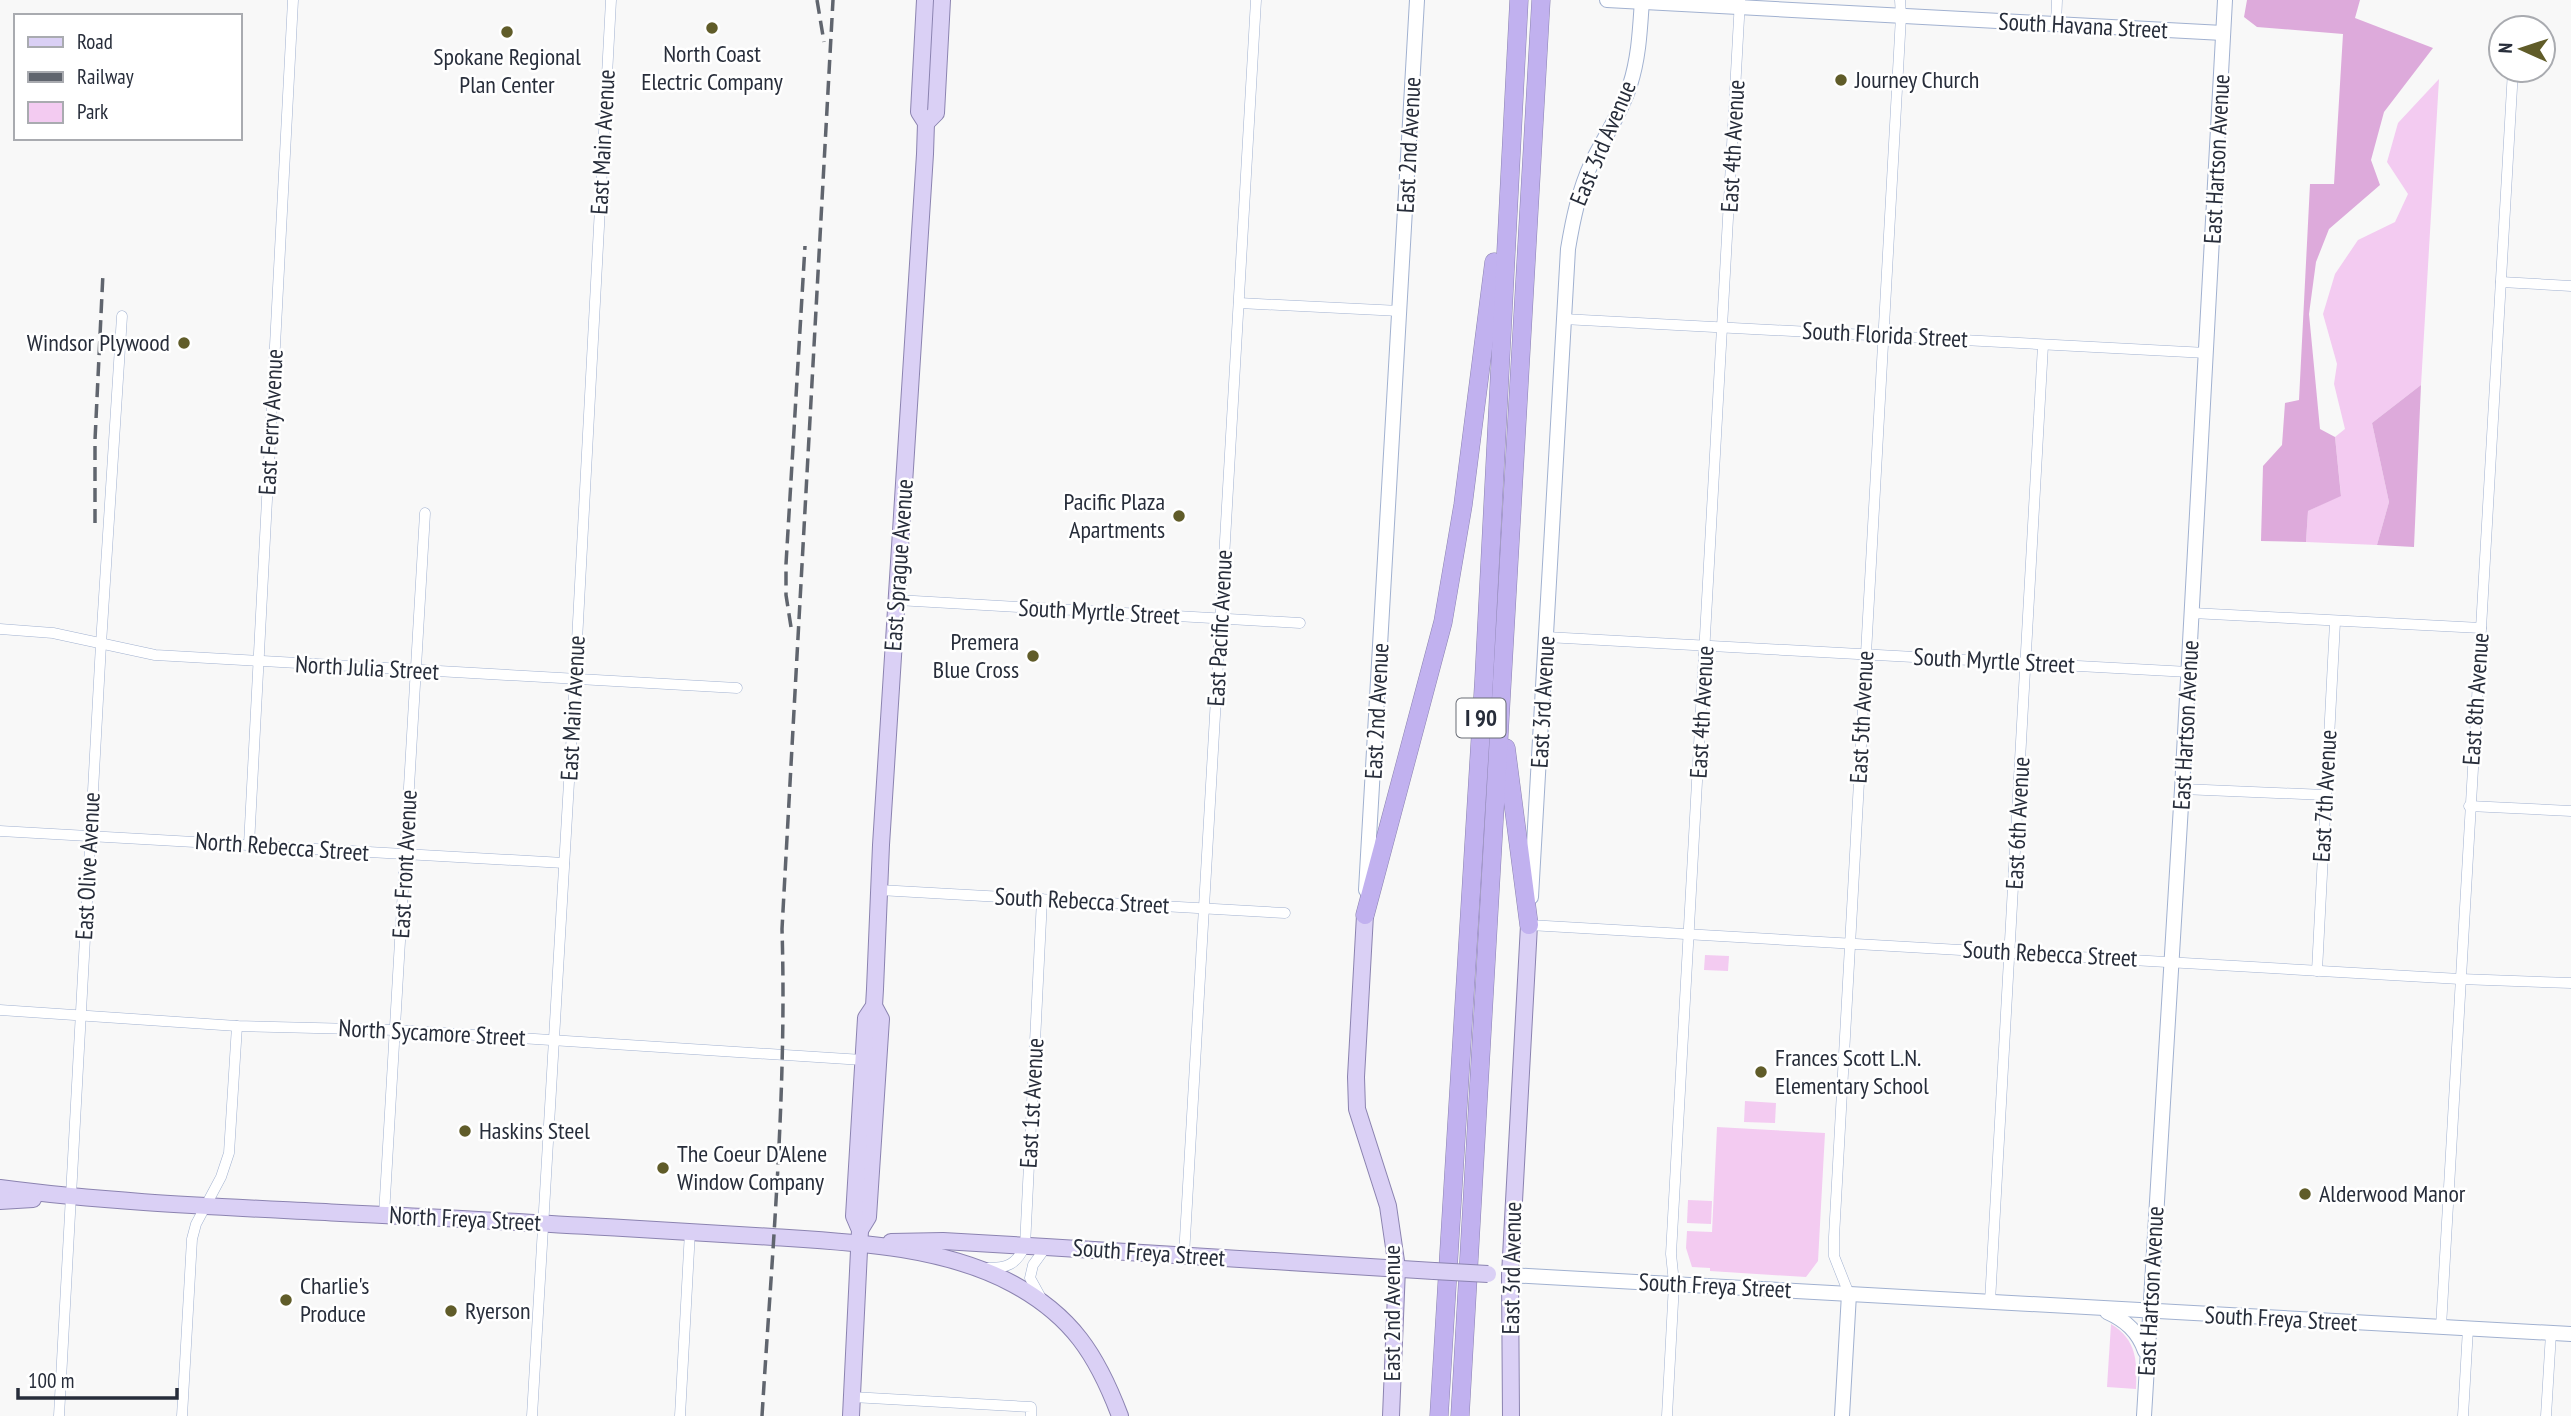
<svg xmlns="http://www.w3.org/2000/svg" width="2571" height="1416" viewBox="0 0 2571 1416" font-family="'PT Sans Narrow',sans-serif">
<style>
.green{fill:#f3cbf1}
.forest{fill:#ddaadb}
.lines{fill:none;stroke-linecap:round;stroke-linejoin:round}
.street-casing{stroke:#a1b1d0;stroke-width:11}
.secondary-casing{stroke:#a1b1d0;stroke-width:16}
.primary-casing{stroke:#8b83b0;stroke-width:18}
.highway-casing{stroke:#8b83b0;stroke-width:19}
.street{stroke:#fff;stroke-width:10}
.secondary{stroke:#fff;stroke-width:14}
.primary{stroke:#dad0f5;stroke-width:16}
.highway{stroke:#c1b1ef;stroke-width:18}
.rail{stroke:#60656e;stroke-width:3.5;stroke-dasharray:14 7;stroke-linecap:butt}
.primary-bridge-casing{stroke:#8b83b0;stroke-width:18;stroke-linecap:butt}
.primary-bridge{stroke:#dad0f5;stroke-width:16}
.poi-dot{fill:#605c29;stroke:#fff;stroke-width:2.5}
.labels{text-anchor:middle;stroke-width:5;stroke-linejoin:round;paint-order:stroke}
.shield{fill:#fff;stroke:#686c75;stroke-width:2}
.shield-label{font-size:23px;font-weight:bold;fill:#272d3a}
.street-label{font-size:24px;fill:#272d3a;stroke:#fff}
.poi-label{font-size:24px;fill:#272d3a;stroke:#fff;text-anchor:start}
</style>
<rect width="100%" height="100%" fill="#f8f8f8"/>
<g class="green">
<path d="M2439 79 2421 385 2372 423 2389 502 2377 545 2306 542 2308 511 2341 495 2335 437 2345 429 2334 384 2337 364 2323 314 2335 274 2358 240 2395 222 2408 194 2387 162 2398 123Z"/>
<path d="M1705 955 1729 956 1728 971 1704 970Z"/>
<path d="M1745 1101 1776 1103 1775 1123 1744 1122Z"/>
<path d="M1717 1127 1825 1133 1818 1261 1806 1277 1710 1271V1268L1692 1267 1686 1248 1687 1231 1712 1232Z"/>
<path d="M1688 1200 1712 1201 1711 1224 1687 1223Z"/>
<path d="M2111 1324C2137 1340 2137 1361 2136 1389L2107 1387Z"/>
</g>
<g class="forest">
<path d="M2247 0H2360L2355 18 2433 48 2384 112 2371 160 2380 185 2329 229 2316 262 2309 314 2320 429 2335 437 2341 496 2308 511 2306 542 2261 541 2263 466 2282 445 2285 403 2299 400 2310 184H2334L2343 34 2257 27 2244 17Z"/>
<path d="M2421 385 2414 547 2377 545 2389 502 2372 423Z"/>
</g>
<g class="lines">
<defs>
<g id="street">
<path d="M2056 24 2057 0"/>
<path d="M2501 282 2571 286"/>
<path d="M1239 303 1400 311"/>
<path d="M1563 319 2207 353"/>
<path d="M897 600 1300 623"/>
<path d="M2192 613 2481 628"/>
<path d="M0 629 53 633 155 655 737 688"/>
<path d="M1546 637 2189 672"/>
<path d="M2182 789 2325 795"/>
<path d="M2469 806 2571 811"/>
<path d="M0 831 564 863"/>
<path d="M249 845 293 0"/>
<path d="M879 890 1285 913"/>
<path d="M1529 925 2460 979 2571 983"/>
<path d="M2317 971 2335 622"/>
<path d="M0 1010 237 1026 396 1030 863 1060"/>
<path d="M384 1215 425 513"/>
<path d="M1184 1256 1256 0"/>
<path d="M987 1268C1007 1268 1016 1265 1025 1246L1042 899"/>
<path d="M1849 1294 1834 1256V1237L1901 16 1900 0"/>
<path d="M1041 1298 1030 1278 1033 1265 1046 1247"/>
<path d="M1990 1302 2043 345"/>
<path d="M2441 1327 2513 70"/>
<path d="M852 1397 1031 1407V1416"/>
<path d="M59 1416 101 644 122 316"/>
<path d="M182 1416 192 1239 196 1224 221 1177 229 1153 237 1026"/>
<path d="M532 1416 575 679 611 0"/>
<path d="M680 1416 690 1231"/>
<path d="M1667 1416 1674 1283 1671 1254 1740 0"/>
<path d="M2463 1416 2468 1328"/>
<path d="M2546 1416 2551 1333"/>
</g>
<g id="secondary">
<path d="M1607 0 2223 33"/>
<path d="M1366 890 1417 0"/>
<path d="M1531 897 1568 249C1573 219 1579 190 1592 162 1605 136 1621 113 1630 85 1639 57 1640 29 1642 0"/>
<path d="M1510 1275 2571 1334"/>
<path d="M2107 1312C2125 1320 2138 1331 2145 1351"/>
<path d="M1842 1416 1849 1294"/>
<path d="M2144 1416 2182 789 2225 0"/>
</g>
<g id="primary">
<path d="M926 123 936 113 942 0"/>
<path d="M1365 915 1356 1077 1357 1109 1388 1206 1397 1268 1391 1416"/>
<path d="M0 1188C113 1203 227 1207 341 1213 435 1217 529 1223 623 1228 673 1231 723 1234 773 1237 851 1242 943 1246 1013 1284 1072 1316 1097 1355 1120 1416"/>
<path d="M0 1201 33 1199"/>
<path d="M860 1230 868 1217 881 1019 874 1006"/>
<path d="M891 1242 943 1241 1046 1247 1434 1271"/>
<path d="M851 1416 860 1230 854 1216 866 1018 874 1006 875 989 881 845 925 154 926 123 919 112 925 0"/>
<path d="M1511 1416 1510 1275 1529 925"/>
</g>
<g id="highway">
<path d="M1506 748 1529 925"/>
<path d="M1365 915 1443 622 1463 505 1494 262"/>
<path d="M1439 1416 1484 679 1519 0"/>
<path d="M1460 1416 1541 0"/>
</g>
</defs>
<use href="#street" class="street-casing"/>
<use href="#secondary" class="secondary-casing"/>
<use href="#primary" class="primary-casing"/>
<use href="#highway" class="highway-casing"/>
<use href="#street" class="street"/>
<use href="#secondary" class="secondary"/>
<use href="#primary" class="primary"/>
<use href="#highway" class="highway"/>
<g class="rail">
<path d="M817 0 824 42"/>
<path d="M95 523V440L103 273"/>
<path d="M791 627 786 595V564L805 246"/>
<path d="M762 1416C772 1254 787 1091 782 929L833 0"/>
</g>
<defs>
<path id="primary-bridge" d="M1434 1271 1488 1274"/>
</defs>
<use href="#primary-bridge" class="primary-bridge-casing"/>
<use href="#primary-bridge" class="primary-bridge"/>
</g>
<g class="poi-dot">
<circle cx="712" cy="28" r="7"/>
<circle cx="507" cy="32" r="7"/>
<circle cx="1841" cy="80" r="7"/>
<circle cx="184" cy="343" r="7"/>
<circle cx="1179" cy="516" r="7"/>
<circle cx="1033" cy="656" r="7"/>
<circle cx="1761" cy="1072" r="7"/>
<circle cx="465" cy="1131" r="7"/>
<circle cx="663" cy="1168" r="7"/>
<circle cx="2305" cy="1194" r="7"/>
<circle cx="286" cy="1300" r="7"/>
<circle cx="451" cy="1311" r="7"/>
</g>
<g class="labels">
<rect class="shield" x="1456.5" y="698.5" width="49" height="39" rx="5"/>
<g class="shield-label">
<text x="1481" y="726">I 90</text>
</g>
<g class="street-label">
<text transform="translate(2083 26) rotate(3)" y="8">South Havana Street</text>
<text transform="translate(603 142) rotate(-87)" y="8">East Main Avenue</text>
<text transform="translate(1603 143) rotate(-67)" y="8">East 3rd Avenue</text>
<text transform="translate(1409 145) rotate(-87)" y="8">East 2nd Avenue</text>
<text transform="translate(1733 146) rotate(-87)" y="8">East 4th Avenue</text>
<text transform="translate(2217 159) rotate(-87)" y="8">East Hartson Avenue</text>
<text transform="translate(1885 335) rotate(3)" y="8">South Florida Street</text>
<text transform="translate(271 422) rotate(-87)" y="8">East Ferry Avenue</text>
<text transform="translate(899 565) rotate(-86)" y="8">East Sprague Avenue</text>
<text transform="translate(1099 612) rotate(3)" y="8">South Myrtle Street</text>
<text transform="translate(1220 628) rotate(-87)" y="8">East Pacific Avenue</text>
<text transform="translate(1994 661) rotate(3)" y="8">South Myrtle Street</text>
<text transform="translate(367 668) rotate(3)" y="8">North Julia Street</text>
<text transform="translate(2476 699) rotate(-86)" y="8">East 8th Avenue</text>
<text transform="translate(1543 702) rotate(-87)" y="8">East 3rd Avenue</text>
<text transform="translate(573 708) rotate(-87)" y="8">East Main Avenue</text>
<text transform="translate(1377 711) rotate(-87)" y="8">East 2nd Avenue</text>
<text transform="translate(1702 712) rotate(-87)" y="8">East 4th Avenue</text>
<text transform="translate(1862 717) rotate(-87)" y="8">East 5th Avenue</text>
<text transform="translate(2186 725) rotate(-87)" y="8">East Hartson Avenue</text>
<text transform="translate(2325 796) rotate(-87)" y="8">East 7th Avenue</text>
<text transform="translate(2018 823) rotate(-87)" y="8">East 6th Avenue</text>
<text transform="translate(282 847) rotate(4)" y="8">North Rebecca Street</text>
<text transform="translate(405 864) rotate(-87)" y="8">East Front Avenue</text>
<text transform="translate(88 866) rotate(-87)" y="8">East Olive Avenue</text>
<text transform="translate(1082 901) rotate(3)" y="8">South Rebecca Street</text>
<text transform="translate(2050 954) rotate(3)" y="8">South Rebecca Street</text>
<text transform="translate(432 1033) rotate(3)" y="8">North Sycamore Street</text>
<text transform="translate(1032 1103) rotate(-87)" y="8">East 1st Avenue</text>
<text transform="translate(465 1219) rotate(3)" y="8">North Freya Street</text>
<text transform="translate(1149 1253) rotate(4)" y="8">South Freya Street</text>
<text transform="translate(1512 1268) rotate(-89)" y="8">East 3rd Avenue</text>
<text transform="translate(1715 1286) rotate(3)" y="8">South Freya Street</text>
<text transform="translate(2151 1291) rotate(-87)" y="8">East Hartson Avenue</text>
<text transform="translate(1392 1313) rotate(-90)" y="8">East 2nd Avenue</text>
<text transform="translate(2281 1319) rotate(3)" y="8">South Freya Street</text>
</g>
<g class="poi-label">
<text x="712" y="62" text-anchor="middle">North Coast<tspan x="712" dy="28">Electric Company</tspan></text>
<text x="507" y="65" text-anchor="middle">Spokane Regional<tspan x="507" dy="28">Plan Center</tspan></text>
<text x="1855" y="88">Journey Church</text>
<text x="170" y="351" text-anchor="end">Windsor Plywood</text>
<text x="1165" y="510" text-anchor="end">Pacific Plaza<tspan x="1165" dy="28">Apartments</tspan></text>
<text x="1019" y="650" text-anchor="end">Premera<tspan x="1019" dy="28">Blue Cross</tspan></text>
<text x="1775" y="1066">Frances Scott L.N.<tspan x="1775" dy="28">Elementary School</tspan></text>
<text x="479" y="1139">Haskins Steel</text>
<text x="677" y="1162">The Coeur D'Alene<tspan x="677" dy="28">Window Company</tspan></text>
<text x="2319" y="1202">Alderwood Manor</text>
<text x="300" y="1294">Charlie's<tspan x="300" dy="28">Produce</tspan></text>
<text x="465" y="1319">Ryerson</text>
</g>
</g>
<rect x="14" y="14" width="228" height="126" fill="#ffffff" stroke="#a9abb0" stroke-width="2"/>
<rect x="28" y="37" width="35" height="10" fill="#dad0f5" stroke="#a9abb0" stroke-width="2"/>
<text x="77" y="49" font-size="21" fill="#272d3a">Road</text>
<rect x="28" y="72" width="35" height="10" fill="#60656e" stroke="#a9abb0" stroke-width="2"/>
<text x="77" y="84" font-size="21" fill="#272d3a">Railway</text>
<rect x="28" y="102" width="35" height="21" fill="#f3cbf1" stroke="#a9abb0" stroke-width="2"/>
<text x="77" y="119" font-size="21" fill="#272d3a">Park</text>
<g transform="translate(2522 49) rotate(273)"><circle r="33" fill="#ffffff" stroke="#a9abb0" stroke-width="2"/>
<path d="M0-5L12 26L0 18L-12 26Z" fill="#605c29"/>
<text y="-10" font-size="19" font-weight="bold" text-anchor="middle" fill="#272d3a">N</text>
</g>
<path d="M18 1388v10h159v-10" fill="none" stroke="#272d3a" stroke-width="3.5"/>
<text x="28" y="1388" font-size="21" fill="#272d3a" stroke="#ffffff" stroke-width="5" paint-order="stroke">100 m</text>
</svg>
